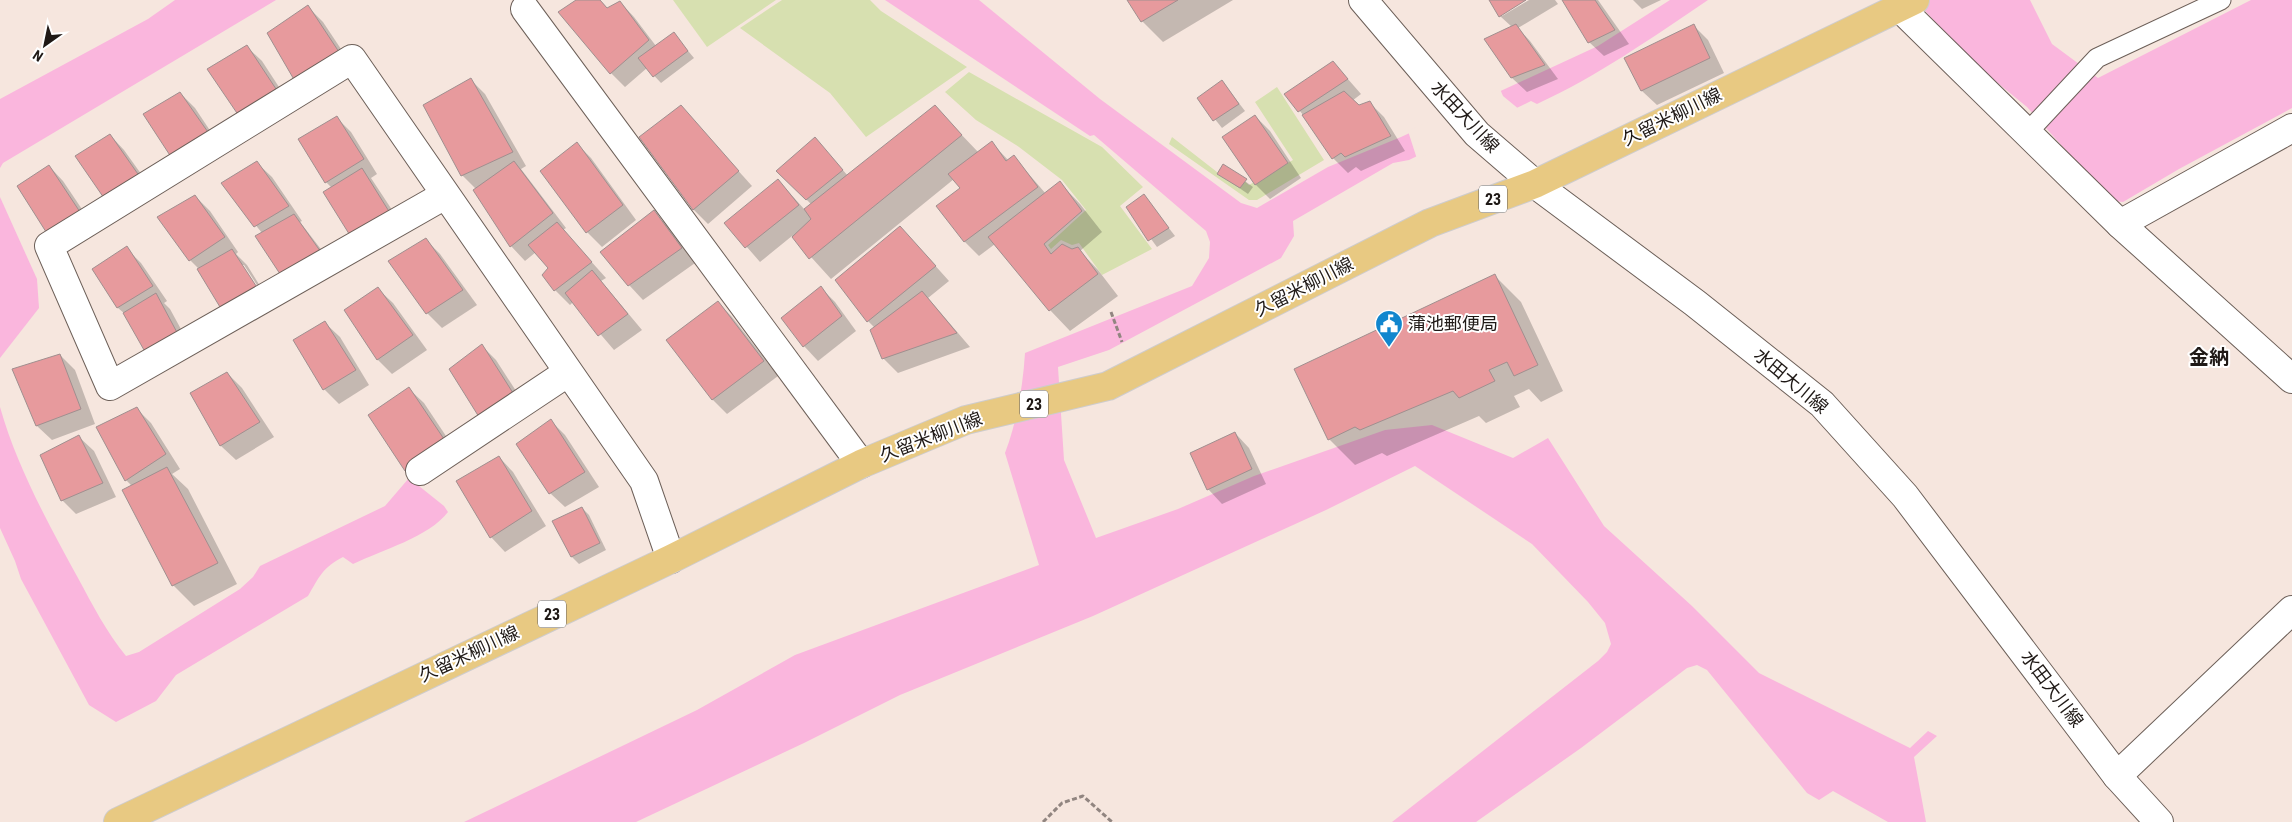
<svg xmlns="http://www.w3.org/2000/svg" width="2292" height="822" viewBox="0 0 2292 822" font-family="'Roboto Condensed','Noto Sans JP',sans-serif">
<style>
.green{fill:#d7e0b0}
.water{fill:#fab6dd}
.pier{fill:#f6e6de}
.shadow{fill:#0003;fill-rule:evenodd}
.building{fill:#e79a9d;stroke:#a08f8f}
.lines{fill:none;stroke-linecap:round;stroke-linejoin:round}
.lane-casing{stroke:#6c5f58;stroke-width:21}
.street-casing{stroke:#6c5f58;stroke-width:30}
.secondary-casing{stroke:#6c5f58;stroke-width:30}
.primary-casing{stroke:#cecccc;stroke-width:30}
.path{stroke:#918580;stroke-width:3;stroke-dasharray:5 2.5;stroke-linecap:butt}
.lane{stroke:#fff;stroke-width:19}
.street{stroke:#fff;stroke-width:28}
.secondary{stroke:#fff;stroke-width:28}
.primary{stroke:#e8c982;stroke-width:28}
.labels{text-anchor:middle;stroke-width:4;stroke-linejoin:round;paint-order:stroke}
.shield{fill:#fff;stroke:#625e5c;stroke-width:1}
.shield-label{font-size:16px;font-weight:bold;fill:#1f1916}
.street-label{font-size:18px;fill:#1f1916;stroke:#fff}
.poi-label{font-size:18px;fill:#1f1916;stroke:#fff;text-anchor:start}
.quarter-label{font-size:20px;font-weight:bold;fill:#1f1916;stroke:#fff}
</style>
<rect width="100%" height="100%" fill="#f6e6de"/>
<g class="green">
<path d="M673 0H776L707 47Z"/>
<path d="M782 0H870L881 11 967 67 866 137 830 93 740 28Z"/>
<path d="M969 72 1102 147 1143 187 1120 206 1152 249 1102 275 1079 243 1072 245 1061 240 1051 249 1048 245 1086 210 1062 180 1019 147 976 120 945 92Z"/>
<path d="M1277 87 1324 160 1257 200H1249L1169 144 1172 137 1226 179 1235 173 1249 185 1293 160 1255 102Z"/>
</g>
<g class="water">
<path d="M175 0H276L3 163 0 168V99L148 19Z"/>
<path d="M885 0H979L1100 99 1241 203 1257 208 1328 167 1401 137 1598 46 1670 0H1708C1653 37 1598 76 1537 104L1531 101 1409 160 1393 163 1293 221 1294 236 1281 258 1109 350 1058 367 1064 460 1096 538 1178 509 1254 476 1385 430 1432 425 1513 458 1548 438 1604 526 1692 606 1759 673 1910 748 1928 731 1937 736 1914 757 1926 822H1888L1833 791 1819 800 1807 793 1707 670 1697 665 1687 668 1581 748 1476 822H1392L1598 661 1607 652 1611 644 1605 623 1588 602 1532 544 1415 466 1326 510 1093 616 900 695 804 743 636 822H464L697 710 795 655 1039 565 1005 453C1017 421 1023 386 1025 353L1192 286 1209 258 1210 242 1206 231 1094 135 1090 136Z"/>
<path d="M1915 0H2030L2052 44 2098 78 2251 0H2292V108L2179 169 2123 202 2115 201 2098 186 2027 107 1972 62Z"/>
<path d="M0 197 37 279 39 308 0 358Z"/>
<path d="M0 407C17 467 48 523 78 578 92 604 107 633 126 656L139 652 240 589 253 577 260 566 385 506 409 478 444 506 448 512C429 537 382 550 353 564L343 557C322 568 320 576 308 596L176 675 156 701 116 722 89 705 21 579 15 561 0 528Z"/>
</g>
<path class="pier" d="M1500 89 1503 96 1520 110 1417 159 1408 131Z"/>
<g class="shadow">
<path d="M578 0H600L608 9 620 2 634 17 656 46 674 34 694 58 661 83 647 68 625 87 611 73Z"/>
<path d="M1129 0H1233L1163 42 1142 21Z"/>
<path d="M1490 0H1524L1502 14V16L1529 0H1555L1558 4 1518 28 1530 41 1558 79 1527 92 1512 78V27L1500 16Z"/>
<path d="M1564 0H1598L1629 44 1604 56 1589 42Z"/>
<path d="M1633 0H1661L1642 9Z"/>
<path d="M308 7 323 22 355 70 312 97Z"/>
<path d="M1694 26 1708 40 1724 73 1657 105 1642 91 1626 58Z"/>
<path d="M247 47 262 61 294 110 209 70Z"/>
<path d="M1333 62 1361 94 1352 101 1358 107 1369 102 1384 117 1405 151 1361 171 1356 167 1348 173 1333 158 1308 121 1286 94Z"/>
<path d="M471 80 485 94 526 166 521 169 566 228 563 230 606 278 601 281 642 330 614 350 573 302 570 305 555 290 544 275 550 268 536 252 525 261 511 246 474 190 476 189 462 175Z"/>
<path d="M1222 81 1245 111 1222 128 1198 98Z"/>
<path d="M180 93 195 108 223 150 174 159Z"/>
<path d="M681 107 752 186 708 224 694 210 641 138Z"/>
<path d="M935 107 979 153 992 143 1009 161 1014 157 1046 194 1060 183 1080 204 1102 232 1080 251 1098 270 1118 296 1070 331 1050 310 995 244 979 256 965 242 938 206 961 189 954 179 831 279 792 236 760 262 726 223 778 180 805 210 812 205 777 171 829 154 848 176Z"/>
<path d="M1255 116 1270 131 1301 178 1270 199 1256 185 1223 138Z"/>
<path d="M336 117 351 132 377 174 371 178 404 228 332 188 326 182Z"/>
<path d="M110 135 124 150 154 192 121 215Z"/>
<path d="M577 144 591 158 636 220 602 247 587 232 542 171Z"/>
<path d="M257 163 272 177 302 221 300 222 337 270 262 233 223 184Z"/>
<path d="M49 166 63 181 96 230 49 234Z"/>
<path d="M1224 166 1253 187 1248 194 1219 174Z"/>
<path d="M195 196 210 211 238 252 236 254 247 265 273 307 199 269 190 260ZM241 265H244L264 296 262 298Z"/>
<path d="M1144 196 1175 236 1157 247 1128 208Z"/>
<path d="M654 212 668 227 695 263 643 300 629 285Z"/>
<path d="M425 239 440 254 477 305 442 328 427 313 390 262Z"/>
<path d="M914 242 949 281 928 298 970 347 898 373 883 358 875 328 868 321Z"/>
<path d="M126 248 141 263 167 301 164 303 170 309 194 353 125 314 118 308 94 269Z"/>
<path d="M1495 276 1521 302 1563 391 1541 402 1529 389 1514 396 1520 407 1486 423 1479 416 1387 456 1382 453 1355 465 1329 439Z"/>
<path d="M821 288 835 302 856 331 818 361 804 346Z"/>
<path d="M378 289 393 303 427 350 392 374 378 360 345 310Z"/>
<path d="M718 302 732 317 778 376 727 414 713 400 667 340Z"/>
<path d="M325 323 340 337 369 385 339 404 324 389Z"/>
<path d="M482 346 496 360 527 408 450 370Z"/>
<path d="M60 355 75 370 95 424 52 440 37 426 14 370Z"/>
<path d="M227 373 242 388 274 437 236 460 221 446 192 394Z"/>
<path d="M409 389 424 403 460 457 421 484 406 470Z"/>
<path d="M136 408 151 423 180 469 172 474 188 489 237 584 194 606 173 585 132 486 126 480Z"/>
<path d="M551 421 565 435 599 487 565 507 550 493Z"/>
<path d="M1235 433 1249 448 1266 484 1222 504 1208 489Z"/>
<path d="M79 437 94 451 116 497 76 514 62 500Z"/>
<path d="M499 457 513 472 546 526 505 552 491 537Z"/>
<path d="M582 508 589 515 606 550 579 564 572 557 554 521Z"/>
</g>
<g class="building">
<path d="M576 0H600L607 8 620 1 649 40 610 74 558 12Z"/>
<path d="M1127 0H1178L1141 22Z"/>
<path d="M1489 0H1526L1499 17Z"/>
<path d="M1562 0H1595L1615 30 1588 43Z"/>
<path d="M308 5 341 55 296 83 267 33Z"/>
<path d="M1516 24 1545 65 1511 78 1484 39Z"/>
<path d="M1694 24 1710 58 1641 91 1624 58Z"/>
<path d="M674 32 688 51 653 77 638 58Z"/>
<path d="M247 45 280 95 241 119 207 69Z"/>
<path d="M1333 61 1348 79 1298 112 1284 94Z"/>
<path d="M471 78 513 152 461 176 423 105Z"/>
<path d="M1222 80 1239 104 1213 121 1197 98Z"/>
<path d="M1344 91 1359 105 1370 101 1391 136 1345 157 1341 153 1332 159 1302 115Z"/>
<path d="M180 92 210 135 173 160 143 114Z"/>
<path d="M681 105 739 171 693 210 639 137Z"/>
<path d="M935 105 962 135 809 259 792 237 811 219 804 209Z"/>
<path d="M1255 115 1288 163 1255 185 1222 137Z"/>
<path d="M337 116 364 159 325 183 298 139Z"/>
<path d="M110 134 140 177 106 201 75 156Z"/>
<path d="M815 137 843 170 806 200 776 171Z"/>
<path d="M992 141 1006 161 1014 155 1038 187 964 242 936 206 960 188 948 174Z"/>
<path d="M577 142 623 205 586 233 540 171Z"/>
<path d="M257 161 289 206 254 227 221 183Z"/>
<path d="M514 161 553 213 510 247 473 190Z"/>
<path d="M1223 164 1247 179 1240 188 1217 174Z"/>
<path d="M49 165 82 215 48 235 17 186Z"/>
<path d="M362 168 390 213 351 237 323 192Z"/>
<path d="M778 179 799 205 745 248 724 223Z"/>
<path d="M1060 181 1082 211 1044 244 1051 254 1062 244 1072 249 1078 247 1098 274 1049 311 988 237Z"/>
<path d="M1144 194 1169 228 1148 241 1126 207Z"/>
<path d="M195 195 225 237 189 261 157 217Z"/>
<path d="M654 210 682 248 628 286 600 252Z"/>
<path d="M294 214 323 255 284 280 255 236Z"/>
<path d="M557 222 592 262 554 291 542 275 548 268 528 245Z"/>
<path d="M900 226 936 266 867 322 835 280Z"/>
<path d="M426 238 463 290 426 314 388 261Z"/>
<path d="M127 246 153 286 117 308 92 269Z"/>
<path d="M232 249 260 292 223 312 197 269Z"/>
<path d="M592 270 628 314 598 336 565 293Z"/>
<path d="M1495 274 1538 365 1514 376 1507 362 1489 370 1495 381 1459 398 1453 391 1360 430 1355 427 1328 440 1294 369Z"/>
<path d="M821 286 842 316 803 347 781 318Z"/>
<path d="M378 287 413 335 377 360 344 310Z"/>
<path d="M922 291 957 333 882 359 870 330Z"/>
<path d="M156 293 180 338 148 357 123 313Z"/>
<path d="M718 301 764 361 712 400 666 340Z"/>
<path d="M325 321 356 370 323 390 293 340Z"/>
<path d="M482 344 513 393 479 417 449 369Z"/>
<path d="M60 354 81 409 36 426 12 369Z"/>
<path d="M227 372 260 422 220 446 190 393Z"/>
<path d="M409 387 446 442 405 471 368 415Z"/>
<path d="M137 407 166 454 125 481 96 427Z"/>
<path d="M551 419 585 472 549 494 516 444Z"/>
<path d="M1235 432 1252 469 1207 490 1190 453Z"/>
<path d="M79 435 103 483 61 501 40 455Z"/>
<path d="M499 456 532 511 490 538 456 481Z"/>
<path d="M167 467 218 563 172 586 122 490Z"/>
<path d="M582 507 600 543 571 557 552 521Z"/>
</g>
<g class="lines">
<defs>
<path id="lane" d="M2027 133 2097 58 2221 0"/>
<g id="street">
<path d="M1899 7 2120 224 2292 379"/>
<path d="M525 9 861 464"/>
<path d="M445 195 110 386 49 246 352 59 644 481 671 559"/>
<path d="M2120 224 2292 128"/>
<path d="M420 471 567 373"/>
<path d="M2117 776 2292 610"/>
</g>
<path id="secondary" d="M1363 0 1477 134 1535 184 1695 303 1822 404 1905 496 2117 776 2159 822"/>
<path id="primary" d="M118 822 671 559 861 464 966 420 1108 386 1430 223 1535 184 1915 0"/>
</defs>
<use href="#lane" class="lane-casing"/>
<use href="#street" class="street-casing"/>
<use href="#secondary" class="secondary-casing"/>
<use href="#primary" class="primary-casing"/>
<g class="path">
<path d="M1111 312 1122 342"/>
<path d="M1043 822 1062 803 1083 796 1112 822"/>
</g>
<use href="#lane" class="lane"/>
<use href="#street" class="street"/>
<use href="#secondary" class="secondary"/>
<use href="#primary" class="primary"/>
</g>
<defs>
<symbol id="civic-pin" viewBox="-11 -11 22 30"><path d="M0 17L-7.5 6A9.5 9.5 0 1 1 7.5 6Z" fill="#1186ce" stroke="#fff"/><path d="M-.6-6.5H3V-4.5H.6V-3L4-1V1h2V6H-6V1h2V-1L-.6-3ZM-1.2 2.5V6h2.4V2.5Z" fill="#fff"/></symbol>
</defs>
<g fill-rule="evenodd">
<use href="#civic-pin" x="1373" y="308" width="32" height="43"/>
</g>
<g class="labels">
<g class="shield">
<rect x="1479" y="185.5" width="28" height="27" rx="4"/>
<rect x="1020" y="390.5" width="28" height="27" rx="4"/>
<rect x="538" y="600.5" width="28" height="27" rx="4"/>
</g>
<g class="shield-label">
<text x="1493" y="205">23</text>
<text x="1034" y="410">23</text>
<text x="552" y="620">23</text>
</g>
<g class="street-label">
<text transform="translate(1465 117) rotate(47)" y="6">水田大川線</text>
<text transform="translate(1672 117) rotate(-26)" y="6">久留米柳川線</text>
<text transform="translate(1304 287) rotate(-27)" y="6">久留米柳川線</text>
<text transform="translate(1791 381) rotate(40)" y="6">水田大川線</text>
<text transform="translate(931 437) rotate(-21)" y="6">久留米柳川線</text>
<text transform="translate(469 654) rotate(-25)" y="6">久留米柳川線</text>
<text transform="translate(2052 689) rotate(53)" y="6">水田大川線</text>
</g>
<g class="poi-label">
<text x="1408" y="330">蒲池郵便局</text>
</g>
<g class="quarter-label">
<text x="2209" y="364">金納</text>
</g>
</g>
<g transform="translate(45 45) rotate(213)" stroke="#ffffff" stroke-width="4" paint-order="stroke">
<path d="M0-4L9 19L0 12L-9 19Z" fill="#1f1916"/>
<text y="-8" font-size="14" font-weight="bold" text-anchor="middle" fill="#1f1916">N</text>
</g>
</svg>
